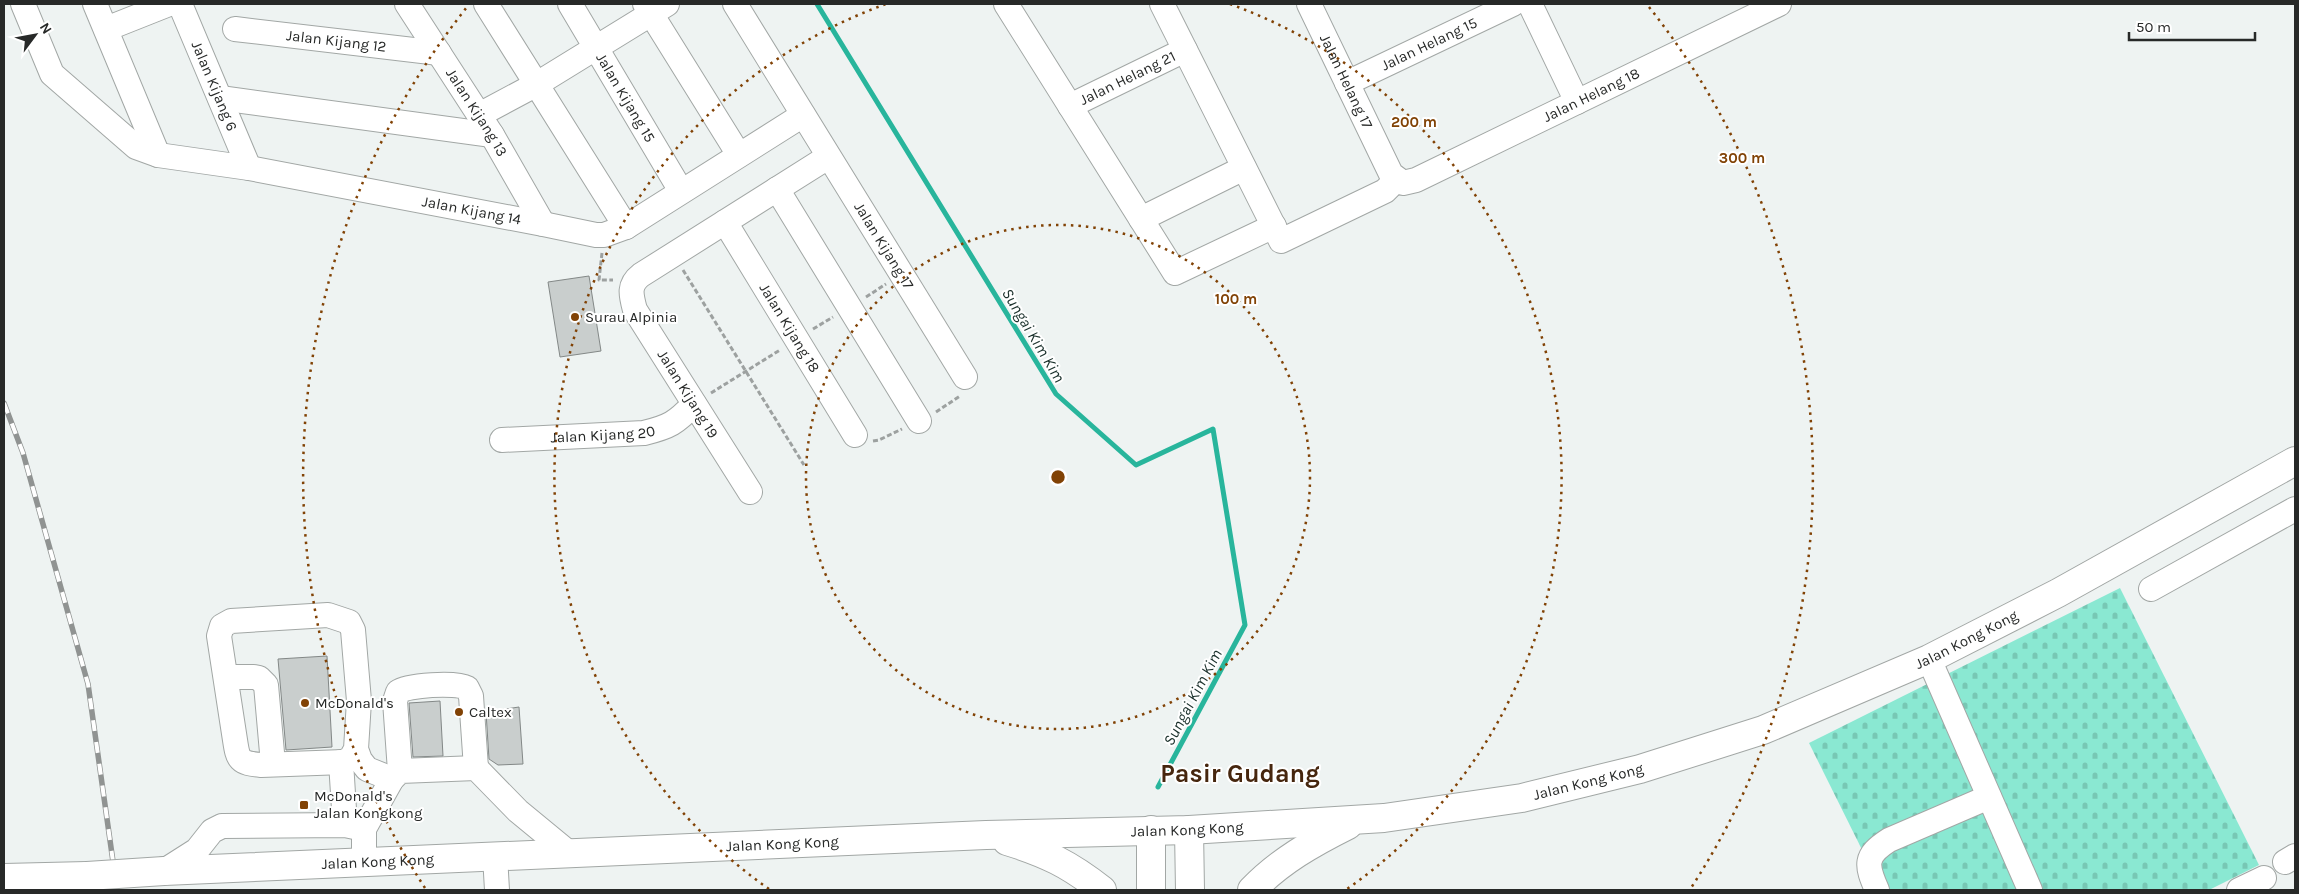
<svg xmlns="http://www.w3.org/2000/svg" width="2299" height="894" viewBox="0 0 2299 894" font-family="Karla,sans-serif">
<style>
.cemetery{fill:url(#cemetery-stones)}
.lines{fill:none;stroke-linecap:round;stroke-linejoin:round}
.stream{stroke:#28b59c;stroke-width:5}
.building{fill:#c9cecd;stroke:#838887}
.minor-casing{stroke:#a2a7a5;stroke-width:26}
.major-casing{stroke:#a2a7a5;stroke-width:30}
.path{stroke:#9da1a0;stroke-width:3;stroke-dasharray:5 2.5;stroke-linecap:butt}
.minor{stroke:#fff;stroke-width:24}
.major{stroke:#fff;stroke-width:28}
.rail-casing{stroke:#909392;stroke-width:5.5}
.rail{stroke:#fff;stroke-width:4;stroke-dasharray:11;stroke-linecap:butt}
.major-bridge-casing{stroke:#a2a7a5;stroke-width:30;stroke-linecap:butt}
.major-bridge{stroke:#fff;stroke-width:28}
.ring{fill:none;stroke:#814205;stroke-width:2.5;stroke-dasharray:2.5 5}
.poi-dot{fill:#814205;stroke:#fff;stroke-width:2}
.labels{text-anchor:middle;stroke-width:4;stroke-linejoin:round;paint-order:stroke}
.street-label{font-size:15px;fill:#272928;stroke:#fff}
.poi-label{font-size:15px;fill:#272928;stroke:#fff;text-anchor:start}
.water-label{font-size:16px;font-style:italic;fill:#1a302b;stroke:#fff}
.town-label{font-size:25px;font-weight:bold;fill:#46260e;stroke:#fff}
.centre{fill:#814205;stroke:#fff;stroke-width:2.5}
.ring-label{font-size:15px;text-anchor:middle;font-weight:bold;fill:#814205;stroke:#fff;stroke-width:4;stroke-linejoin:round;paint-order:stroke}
</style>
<defs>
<pattern id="cemetery-stones" width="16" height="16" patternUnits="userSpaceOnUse" patternTransform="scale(1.25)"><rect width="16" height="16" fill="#8ae8d2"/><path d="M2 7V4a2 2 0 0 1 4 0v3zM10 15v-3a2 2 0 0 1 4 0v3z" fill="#77c7b4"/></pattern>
</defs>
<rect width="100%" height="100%" fill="#eef3f2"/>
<path class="cemetery" d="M2120 588 2259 865 2209 890H1882L1809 743Z"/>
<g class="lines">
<path class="stream" d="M817 4 1056 394 1136 465 1213 429 1245 625 1158 787"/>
</g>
<g class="building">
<path d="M589 276 601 351 560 357 548 282Z"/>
<path d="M327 656 332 747 286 750 278 659Z"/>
<path d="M440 701 443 756 413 757 409 703Z"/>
<path d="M519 707 523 764 498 765 489 759 486 712Z"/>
</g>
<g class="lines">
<defs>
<g id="minor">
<path id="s1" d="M23 4 52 74 136 147 158 155 249 168 543 224 596 235H604L626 227 803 115"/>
<path d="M95 4 158 155"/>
<path id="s2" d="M180 4 249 168"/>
<path id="s3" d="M407 4 492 135 543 224"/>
<path d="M486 4 626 227"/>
<path id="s4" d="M570 4 681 191"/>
<path d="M645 4 739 155"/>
<path id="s5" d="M735 4 965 377"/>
<path d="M1006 4 1175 273 1274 226"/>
<path d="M1162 4 1281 241 1385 191 1397 179"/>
<path id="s6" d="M1309 4 1391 174 1403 183 1416 180 1779 4"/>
<path d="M1530 4 1577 102"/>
<path d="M106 29 169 4"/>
<path id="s7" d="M235 29 439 53"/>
<path id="s8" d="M1347 83 1513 4"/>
<path d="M220 98 492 135"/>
<path id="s9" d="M1070 106 1185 50"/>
<path d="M479 115 537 84 667 4"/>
<path d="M777 189 919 421"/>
<path d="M1141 219 1244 168"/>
<path id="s10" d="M725 222 855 435"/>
<path id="s11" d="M502 440 644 433C669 427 676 423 694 404"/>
<path d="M750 492 635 310C631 295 628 285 641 275L828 157"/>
<path d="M2151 589 2295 509"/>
<path d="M1929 659 2030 890"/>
<path d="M226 677H254L259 678 266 685 273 764"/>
<path d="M356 749 351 758 344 762 261 765C239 763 238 760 235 740L219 636 222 626 231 621 328 615 349 622 353 630 359 701 356 749 360 760 367 769 392 779"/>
<path d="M341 762 345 825"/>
<path d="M400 771 395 701 398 692C407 685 456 682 467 688L471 696 476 768"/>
<path d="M495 856 497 890"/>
<path d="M364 862V829L392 779 400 771 476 768 518 811 569 853"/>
<path d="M2285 862 2295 856"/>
<path d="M164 871 197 850 212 831 222 826 345 825 364 829"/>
<path d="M1877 890C1866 865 1864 856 1889 840L1989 797"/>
<path d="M2239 890 2264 878"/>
</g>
<g id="major">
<path d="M1151 830V890"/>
<path d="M1189 830 1190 890"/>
<path d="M1007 841C1046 853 1069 864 1102 890"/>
<path id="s12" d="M164 871 986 835 1189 830 1384 818 1522 798 1640 769 1763 730 1929 659 2058 593 2295 461"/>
<path d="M4 878 87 876"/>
<path d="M1252 890C1280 861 1312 843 1348 825"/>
</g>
</defs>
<use href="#minor" class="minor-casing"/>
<use href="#major" class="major-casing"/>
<g class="path">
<path d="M602 253 599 280H613"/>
<path d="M683 270 804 465"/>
<path d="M866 297 886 284"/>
<path d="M813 329 833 317"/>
<path d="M711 393 780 350"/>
<path d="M936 412 960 396"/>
<path d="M873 441 879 440 902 429"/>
</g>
<use href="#minor" class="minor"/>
<use href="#major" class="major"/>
<defs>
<path id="rail" d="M4 403 23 453 88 684 117 890"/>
</defs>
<use href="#rail" class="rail-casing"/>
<use href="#rail" class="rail"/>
<defs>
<path id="major-bridge" d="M87 876 164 871"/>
</defs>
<use href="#major-bridge" class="major-bridge-casing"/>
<use href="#major-bridge" class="major-bridge"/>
</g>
<g class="ring">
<circle cx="1058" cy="477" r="252"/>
<path d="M769 889A503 503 0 0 1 886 4M1230 4A503 503 0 0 1 1347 889"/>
<path d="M425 888A755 755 0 0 1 467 7M1649 7A755 755 0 0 1 1691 888"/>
</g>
<g class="poi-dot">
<circle cx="575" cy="317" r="5"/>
<circle cx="305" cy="703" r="5"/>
<circle cx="459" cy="712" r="5"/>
<rect x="299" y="800" width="10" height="10" rx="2.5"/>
</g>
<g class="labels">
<g class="street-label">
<text dy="5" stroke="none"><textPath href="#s7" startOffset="102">Jalan Kijang 12</textPath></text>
<text dy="5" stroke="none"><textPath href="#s8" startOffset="91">Jalan Helang 15</textPath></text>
<text dy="5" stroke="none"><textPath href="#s9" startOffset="64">Jalan Helang 21</textPath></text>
<text dy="5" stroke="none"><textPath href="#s6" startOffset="86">Jalan Helang 17</textPath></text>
<text dy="5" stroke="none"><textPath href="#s2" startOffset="89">Jalan Kijang 6</textPath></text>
<text dy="5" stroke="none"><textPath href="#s6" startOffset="412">Jalan Helang 18</textPath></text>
<text dy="5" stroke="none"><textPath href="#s4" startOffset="109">Jalan Kijang 15</textPath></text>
<text dy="5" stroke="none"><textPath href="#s3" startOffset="129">Jalan Kijang 13</textPath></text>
<text dy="5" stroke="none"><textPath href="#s1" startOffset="529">Jalan Kijang 14</textPath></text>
<text dy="5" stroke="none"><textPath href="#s5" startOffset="284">Jalan Kijang 17</textPath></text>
<text dy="5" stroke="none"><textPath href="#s10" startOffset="124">Jalan Kijang 18</textPath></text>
<text transform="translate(688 394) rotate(58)" y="5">Jalan Kijang 19</text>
<text dy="5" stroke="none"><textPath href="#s11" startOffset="101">Jalan Kijang 20</textPath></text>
<text dy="5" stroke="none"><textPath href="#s12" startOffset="1834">Jalan Kong Kong</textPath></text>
<text dy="5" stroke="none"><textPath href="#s12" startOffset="1429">Jalan Kong Kong</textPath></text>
<text dy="5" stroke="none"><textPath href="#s12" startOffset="1024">Jalan Kong Kong</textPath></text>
<text dy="5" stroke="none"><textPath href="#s12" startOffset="619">Jalan Kong Kong</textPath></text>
<text dy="5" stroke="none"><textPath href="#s12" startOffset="214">Jalan Kong Kong</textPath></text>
</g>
<g class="poi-label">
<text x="585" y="322">Surau Alpinia</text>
<text x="315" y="708">McDonald's</text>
<text x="469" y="717">Caltex</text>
<text x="314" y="801">McDonald's<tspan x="314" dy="17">Jalan Kongkong</tspan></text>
</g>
<g class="water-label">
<text transform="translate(1034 335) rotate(59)" y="6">Sungai Kim Kim</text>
<text transform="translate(1192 697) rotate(-62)" y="6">Sungai Kim Kim</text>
</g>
<g class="town-label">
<text x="1240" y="782">Pasir Gudang</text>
</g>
</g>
<circle cx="1058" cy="477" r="8" class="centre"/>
<g class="ring-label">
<text x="1414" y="127">200 m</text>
<text x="1742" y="163">300 m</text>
<text x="1236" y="304">100 m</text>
</g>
<rect width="2299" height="894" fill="none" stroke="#272928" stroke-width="10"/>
<g transform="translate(35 35) rotate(58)" stroke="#ffffff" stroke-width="4" paint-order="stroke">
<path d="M0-4L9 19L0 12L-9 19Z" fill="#272928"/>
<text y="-8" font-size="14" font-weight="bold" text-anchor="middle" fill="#272928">N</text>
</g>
<path d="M2129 32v8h126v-8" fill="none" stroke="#272928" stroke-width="2.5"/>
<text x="2136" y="32" font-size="15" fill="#272928" stroke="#ffffff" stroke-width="4" paint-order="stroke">50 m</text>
</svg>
